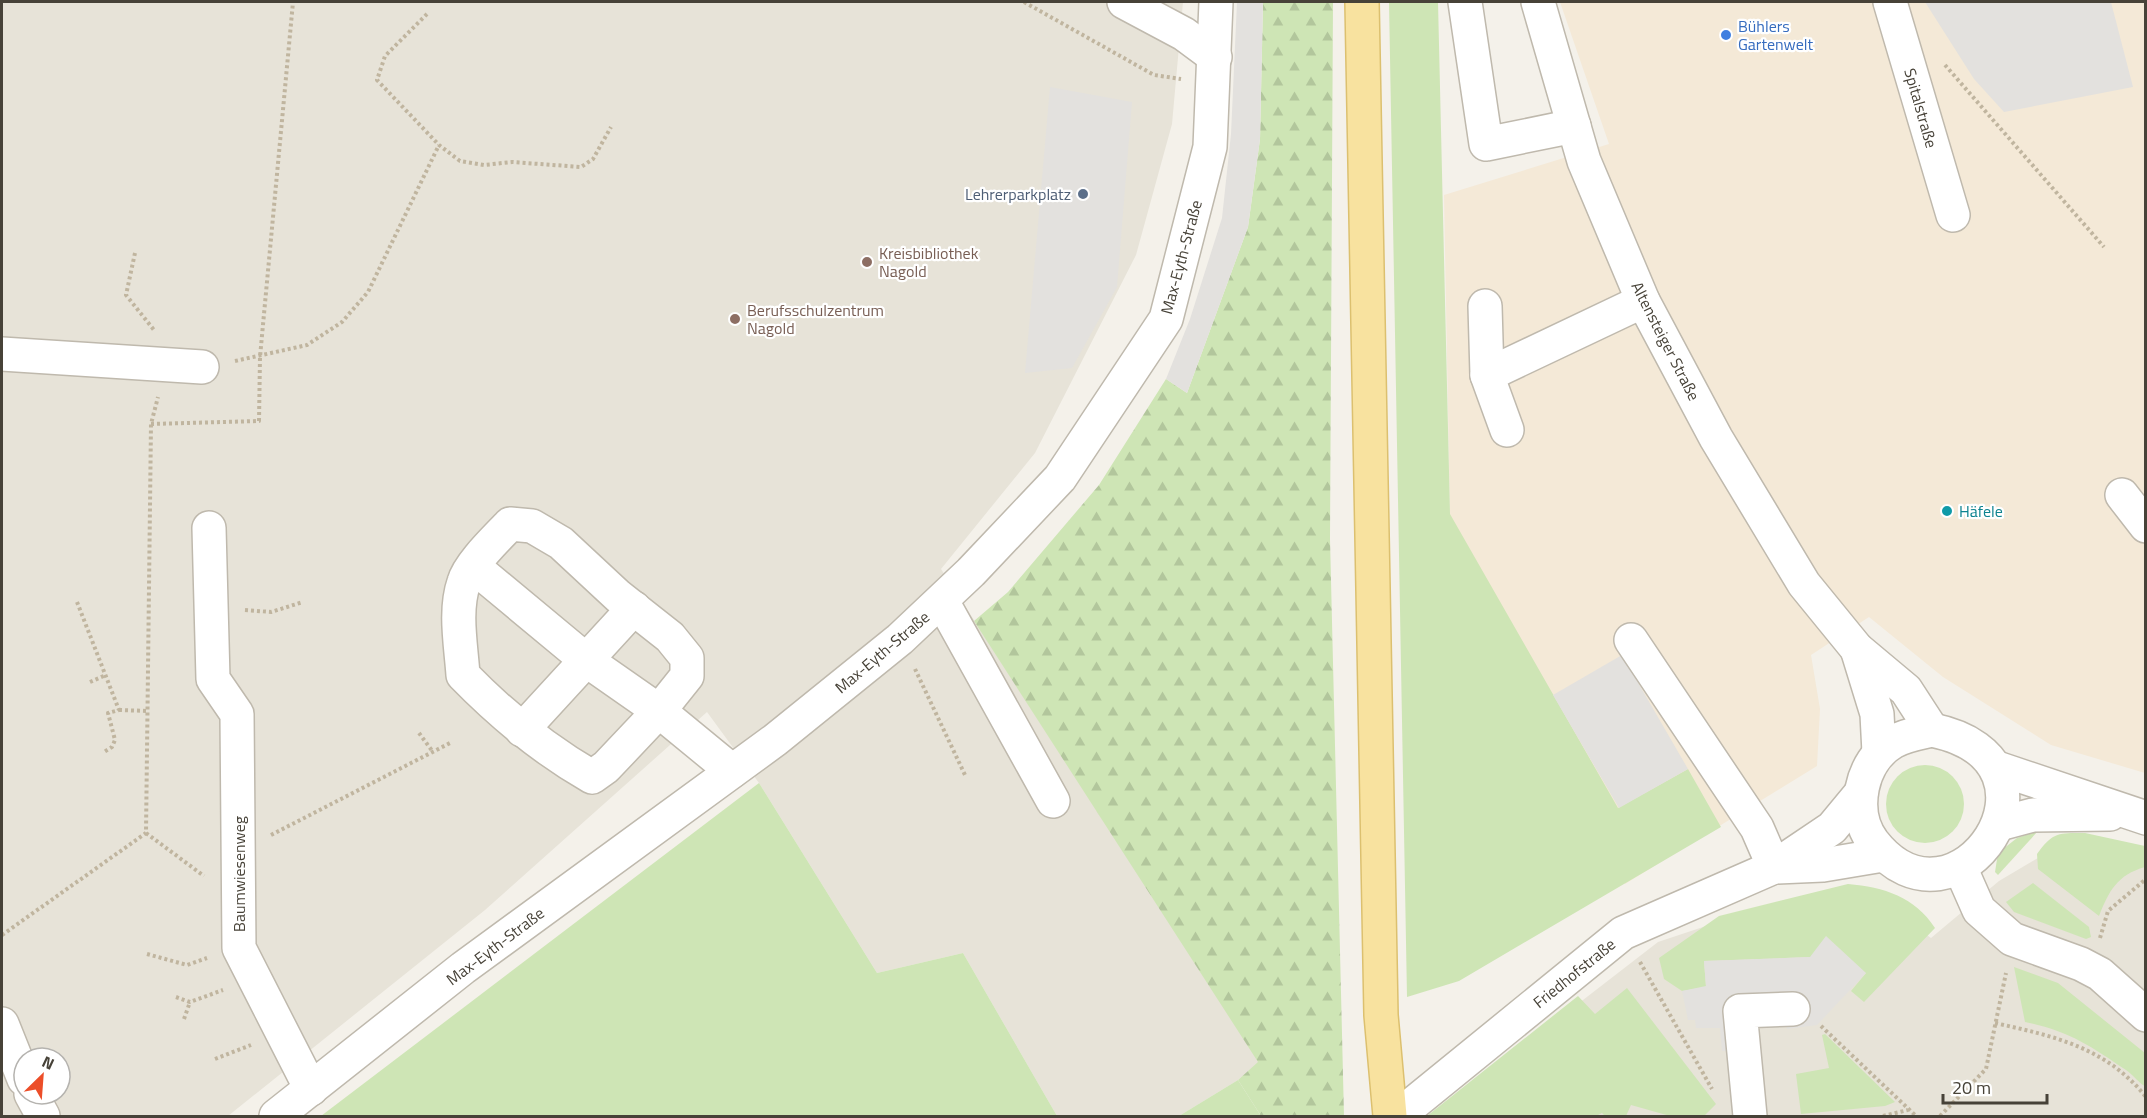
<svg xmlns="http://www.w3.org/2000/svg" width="2147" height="1118" viewBox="0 0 2147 1118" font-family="'Titillium Web',sans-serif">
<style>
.residential{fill:#e7e3d8;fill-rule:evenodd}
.commercial{fill:#f4e9d7}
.green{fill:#cee5b5}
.forest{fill:url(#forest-firs)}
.parking{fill:#e3e1de}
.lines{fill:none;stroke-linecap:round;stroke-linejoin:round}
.minor-casing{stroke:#bfb9ad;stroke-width:36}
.major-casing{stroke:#dcc06f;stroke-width:36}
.path{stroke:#c0b59f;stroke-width:4;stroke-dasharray:3 3;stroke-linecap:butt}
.minor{stroke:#fff;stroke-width:33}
.major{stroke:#f8e29f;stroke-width:33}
.shop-dot{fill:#3f7fe0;stroke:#fff;stroke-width:2}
.service-dot{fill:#5c6f8a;stroke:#fff;stroke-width:2}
.education-dot{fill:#8d6e63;stroke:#fff;stroke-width:2}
.culture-dot{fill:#0f9aa8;stroke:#fff;stroke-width:2}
.labels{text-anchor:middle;stroke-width:4.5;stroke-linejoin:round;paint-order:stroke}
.shop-label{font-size:16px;fill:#366cbe;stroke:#fff;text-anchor:start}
.street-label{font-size:16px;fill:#474238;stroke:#fff}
.service-label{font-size:16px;fill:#4e5e75;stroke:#fff;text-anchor:end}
.education-label{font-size:16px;fill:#785e54;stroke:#fff;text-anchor:start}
.culture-label{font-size:16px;fill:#0d838f;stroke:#fff;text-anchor:start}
</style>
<defs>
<pattern id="forest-firs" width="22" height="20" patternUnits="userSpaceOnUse" patternTransform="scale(1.5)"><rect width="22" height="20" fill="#cee5b5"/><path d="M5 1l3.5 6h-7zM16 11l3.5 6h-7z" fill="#b2c69c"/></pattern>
</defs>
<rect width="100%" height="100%" fill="#f4f1ea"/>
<g class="residential">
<path d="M2 2H1183L1172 124 1136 255 1035 453 941 569 1259 1062 1238 1080 1179 1116H1057L963 953 877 973 759 783 707 712 485 910 228 1116H2ZM24 1058H60V1094H24Z"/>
<path d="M2145 850V1116H1433L1658 942 1760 908 1866 892 1931 938 1999 881 2043 855Z"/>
</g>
<path class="commercial" d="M1560 2H2145V773L2051 745 1943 677 1869 617 1811 655 1820 709 1817 766 1625 884 1450 519 1444 195 1609 144Z"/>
<g class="green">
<path d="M1389 2H1438L1450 514 1618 808 1688 769 1721 827 1459 981 1407 997Z"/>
<circle cx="1925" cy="804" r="39"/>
<path d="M759 783 877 973 963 953 1057 1116H321Z"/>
<path d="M2038 831 1998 875 1995 872 1998 853 2017 838Z"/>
<path d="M2085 833 2145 846V867C2117 875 2109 891 2099 916L2038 869 2037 854C2053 832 2058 833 2085 833Z"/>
<path d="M2033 883 2089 927 2091 937 2086 939 2014 912 2006 902Z"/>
<path d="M1848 884C1884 887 1915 897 1935 928L1864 1002 1851 991 1866 973 1810 957 1704 961 1706 987 1682 991 1664 979 1659 958 1719 916Z"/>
<path d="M2014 967 2058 983 2145 1053V1086C2141 1085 2132 1074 2126 1070 2091 1046 2067 1030 2025 1022Z"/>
<path d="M1627 988 1716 1104 1704 1116H1670L1631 1105 1626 1116H1605L1602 1113 1596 1116H1427L1578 996 1595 1014Z"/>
<path d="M1825 1034 1895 1102 1885 1106 1801 1114 1796 1074 1829 1068 1822 1035Z"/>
<path d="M1238 1080 1261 1116H1179Z"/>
</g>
<path class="forest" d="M1263 2H1333L1330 539 1344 1116H1261L1238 1080 1258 1062 974 621 1008 592 1099 485 1166 379 1187 393 1248 227 1260 139Z"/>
<g class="parking">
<path d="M1237 2H1263L1260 139 1248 227 1187 393 1166 379 1190 319 1222 218 1231 134Z"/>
<path d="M1925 2H2111L2133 87 2004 112 1974 79Z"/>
<path d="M1050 87 1132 102 1117 287 1072 368 1025 373Z"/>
<path d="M1622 655 1688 769 1619 808 1553 695Z"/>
<path d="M1826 936 1866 973 1817 1025 1787 1029 1786 1022 1754 1024 1756 1050 1722 1051 1720 1028H1696L1695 1020H1688L1682 991 1706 986 1704 961 1810 957Z"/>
</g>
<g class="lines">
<defs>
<g id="minor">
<path d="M1124 2 1184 34 1215 57"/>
<path d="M1465 2 1486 144 1574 126"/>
<path d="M1538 2 1584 161 1643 301 1716 438 1804 584 1857 649 1906 690 1932 730"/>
<path d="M1890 2 1953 215"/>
<path d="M1485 306 1487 375 1507 430"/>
<path d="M2 354 202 367"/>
<path d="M1487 375 1643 301"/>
<path d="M2122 495 2146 526"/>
<path d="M209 528 213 679 237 714 239 948 311 1089"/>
<path d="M474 567 586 660 659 711 606 767 592 777C543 749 502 715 463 675 461 645 454 611 464 582 469 564 497 538 510 524L532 526 561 543 618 596 670 637 687 658V676L659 711 732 771"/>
<path d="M942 601 1053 801"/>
<path d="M1631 640 1757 828 1774 867"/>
<path d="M1857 649 1877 714 1879 753"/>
<path d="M522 730 634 608"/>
<path d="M1932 730C2084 761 1956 948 1873 842 1850 811 1861 761 1893 742 1905 735 1919 733 1932 730Z"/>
<path d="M1997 768 2146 818"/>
<path d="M1999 824 2033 815 2110 814"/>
<path d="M1775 867 1823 865 1883 855"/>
<path d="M1960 867 1979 910 2012 939 2081 964 2100 974 2146 1015"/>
<path d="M2 1024 24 1079"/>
<path d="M31 1094 43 1116"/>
<path d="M276 1116 463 968 775 740 900 639 971 572 1060 478 1166 319 1210 147 1216 2"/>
<path d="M1398 1116 1623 933 1774 867 1832 828 1861 793"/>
<path d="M1750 1116 1740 1011 1793 1009"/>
</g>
<path id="major" d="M1362 2 1381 1015 1390 1116"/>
</defs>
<use href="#minor" class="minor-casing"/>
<use href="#major" class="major-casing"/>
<g class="path">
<path d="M1024 2 1154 75 1181 79"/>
<path d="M427 14 385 56 377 80 439 145 460 161 484 165 512 162 581 167 593 159 611 127"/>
<path d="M1945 65 2104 247"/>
<path d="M135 253 126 295 154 330"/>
<path d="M235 361 307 345 342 322 368 292 439 145"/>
<path d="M151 424 259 421 260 357 293 2"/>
<path d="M77 602 119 710 108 713 115 740 112 747 104 752"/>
<path d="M245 610 271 612 303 602"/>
<path d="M915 669 965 775"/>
<path d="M90 682 106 675"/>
<path d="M119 710 148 711"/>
<path d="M419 733 433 752"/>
<path d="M146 833 204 876"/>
<path d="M271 835 452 742"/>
<path d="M2 935 146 833 151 424 158 397"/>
<path d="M2100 938 2108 911 2146 879"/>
<path d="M147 954 187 965 207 958"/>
<path d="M1640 962 1712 1089"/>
<path d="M176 997 190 1002 223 990"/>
<path d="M184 1019 190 1002"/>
<path d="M1995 1023C2053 1036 2106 1047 2146 1097"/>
<path d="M1821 1026 1916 1116"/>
<path d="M215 1059 251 1045"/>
<path d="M1883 1116 1908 1110"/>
<path d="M1940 1116 1986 1069 2006 973"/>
</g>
<use href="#minor" class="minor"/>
<use href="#major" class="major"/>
</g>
<circle class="shop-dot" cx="1726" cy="35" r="6"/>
<circle class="service-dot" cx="1083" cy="194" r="6"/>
<g class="education-dot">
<circle cx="867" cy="262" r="6"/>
<circle cx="735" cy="319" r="6"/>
</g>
<circle class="culture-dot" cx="1947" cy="511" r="6"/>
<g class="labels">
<g class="shop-label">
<text x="1738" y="32">Bühlers<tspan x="1738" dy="18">Gartenwelt</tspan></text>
</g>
<g class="street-label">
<text transform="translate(1921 108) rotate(74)" y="6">Spitalstraße</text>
<text transform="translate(1181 257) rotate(-75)" y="6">Max-Eyth-Straße</text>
<text transform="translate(1666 341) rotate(63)" y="6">Altensteiger Straße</text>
<text transform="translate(882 652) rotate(-40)" y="6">Max-Eyth-Straße</text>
<text transform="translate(239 874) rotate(-90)" y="6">Baumwiesenweg</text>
<text transform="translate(495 946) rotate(-37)" y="6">Max-Eyth-Straße</text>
<text transform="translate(1574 973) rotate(-39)" y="6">Friedhofstraße</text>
</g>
<g class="service-label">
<text x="1071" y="200">Lehrerparkplatz</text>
</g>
<g class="education-label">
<text x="879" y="259">Kreisbibliothek<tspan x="879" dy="18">Nagold</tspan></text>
<text x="747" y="316">Berufsschulzentrum<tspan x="747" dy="18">Nagold</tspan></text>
</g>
<g class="culture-label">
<text x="1959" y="517">Häfele</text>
</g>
</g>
<rect width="2147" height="1118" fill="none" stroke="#474238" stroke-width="6"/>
<g transform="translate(42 1076) rotate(25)"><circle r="28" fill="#ffffff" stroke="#b5b3af" stroke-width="1.5"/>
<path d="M0-4.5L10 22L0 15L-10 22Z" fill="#ec4e29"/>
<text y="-9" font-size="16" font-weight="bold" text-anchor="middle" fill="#474238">N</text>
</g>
<path d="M1943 1094v9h104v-9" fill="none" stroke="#474238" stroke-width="3"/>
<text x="1952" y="1094" font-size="18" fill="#474238" stroke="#ffffff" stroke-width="4.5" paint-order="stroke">20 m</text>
</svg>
